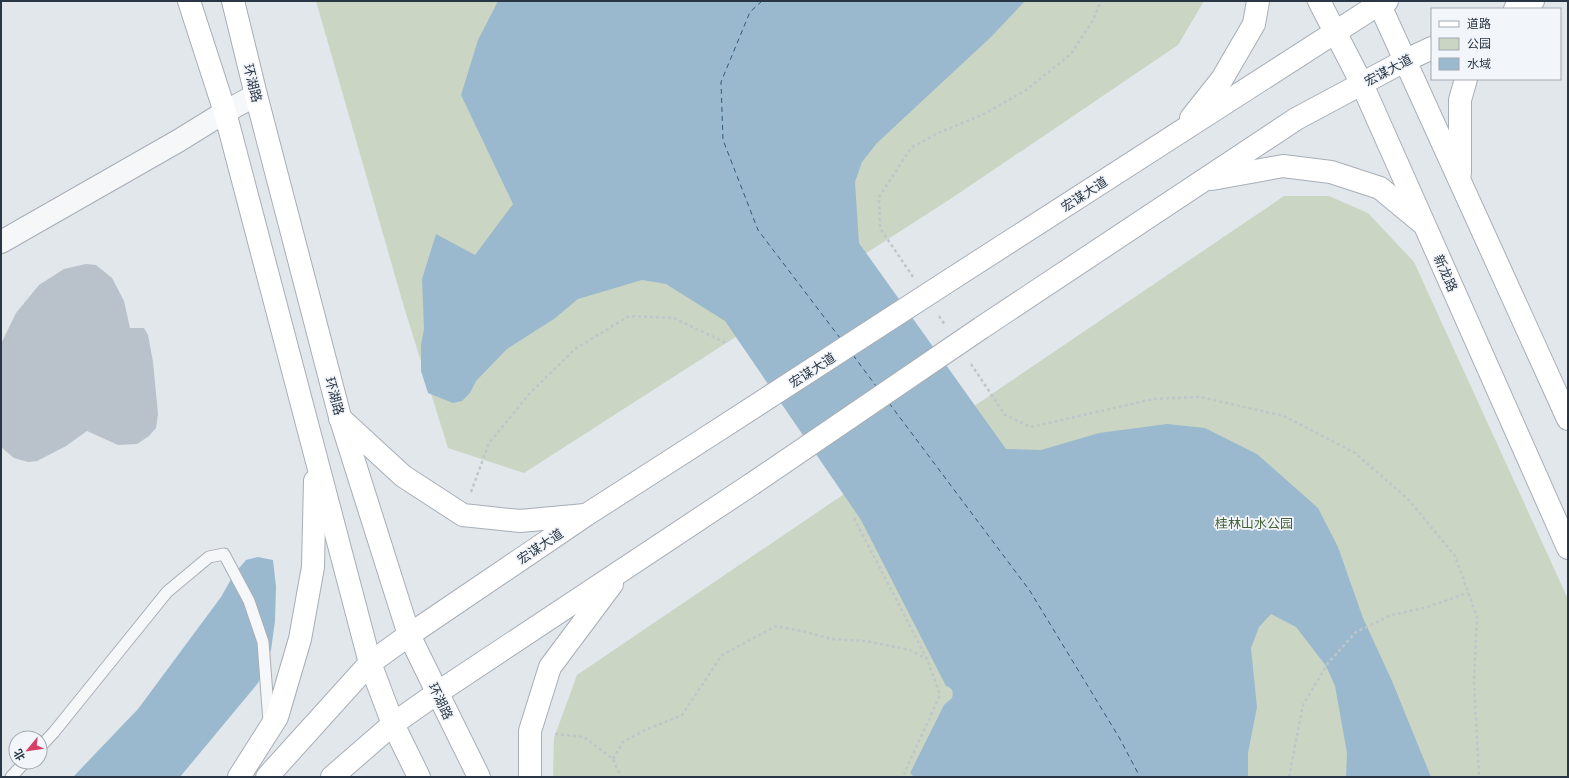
<svg xmlns="http://www.w3.org/2000/svg" width="1569" height="778" viewBox="0 0 1569 778" font-family="'Asap Condensed','Noto Sans SC',sans-serif">
<style>
.green{fill:#cad6c3}
.water{fill:#9bb9ce}
.lines{fill:none;stroke-linecap:round;stroke-linejoin:round}
.ferry{stroke:#2f5a7c;stroke-width:1;stroke-dasharray:5 4;stroke-linecap:butt}
.building{fill:#b9c1ca}
.service-casing{stroke:#a7aeb7;stroke-width:13}
.minor-casing{stroke:#a7aeb7;stroke-width:24}
.secondary-casing{stroke:#a7aeb7;stroke-width:24}
.path{stroke:#c0c5ca;stroke-width:2.5;stroke-dasharray:3 3;stroke-linecap:butt}
.service{stroke:#f5f7f9;stroke-width:11}
.minor{stroke:#f5f7f9;stroke-width:22}
.secondary{stroke:#fff;stroke-width:22}
.secondary-bridge-casing{stroke:#a7aeb7;stroke-width:24;stroke-linecap:butt}
.secondary-bridge{stroke:#fff;stroke-width:22}
.labels{text-anchor:middle;stroke-width:3.5;stroke-linejoin:round;paint-order:stroke}
.street-label{font-size:13px;fill:#293645;stroke:#f2f5f9}
.park-label{font-size:13px;fill:#426235;stroke:#f2f5f9}
</style>
<rect width="100%" height="100%" fill="#e2e7ec"/>
<g class="green">
<path d="M316 1H1204L1178 45 952 198 524 473 448 448 404 307Z"/>
<path d="M1284 196H1329L1368 213 1414 262 1568 599V777H553L554 738 577 675Z"/>
</g>
<g class="water">
<path d="M498 1H1025L991 37 877 143 862 162 855 182 859 243 1006 449 1041 450 1099 433 1167 424 1205 428 1257 454 1318 508 1338 547 1363 618 1392 681 1431 777H1346L1347 753 1335 686 1326 666 1296 627 1271 614 1259 627 1251 648 1257 707 1248 753V777H914L910 773 944 705 952 698C954 691 952 688 946 686L861 520 725 321 666 284 642 280 578 299 554 319 507 349 476 381 470 393 462 401 453 403 428 393 421 371V345L424 329 422 279 436 234 475 255 513 204 461 95 478 40Z"/>
<path d="M258 557 273 560 276 587 275 621 271 650 258 683 180 777H73L138 709 221 597 234 574 246 560Z"/>
</g>
<g class="lines">
<g class="ferry">
<path d="M762 1 750 12 721 82 723 140 758 230 840 338"/>
<path d="M853 355 876 386"/>
<path d="M889 403 1030 591 1120 739 1140 777"/>
</g>
</g>
<path class="building" d="M86 264 96 265 112 278 124 301 130 328H144L148 335 153 362 158 414 156 428 149 436 137 444 118 445 87 431 66 446 37 461 28 462 14 458 1 447V344L16 313 39 285 64 269Z"/>
<g class="lines">
<defs>
<g id="service">
<path d="M40 747 54 732 167 592 209 557 224 554 249 601 263 642 269 722"/>
<path d="M11 777 25 762"/>
</g>
<path id="minor" d="M1 242 178 141 225 112 256 95"/>
<g id="secondary">
<path d="M189 1 225 112 370 663 393 724 419 777"/>
<path d="M233 1 256 95 340 417 409 635 479 777"/>
<path d="M1319 1 1362 84 1568 548"/>
<path d="M1378 1 1568 419"/>
<path d="M1515 9 1533 1"/>
<path d="M1191 118 1222 79 1254 24 1258 1"/>
<path d="M1460 173V100L1466 79"/>
<path d="M1212 179 1283 166 1331 172 1380 188 1421 222"/>
<path d="M953 278 1379 4 1387 1"/>
<path d="M981 328 1296 119 1406 60 1432 48"/>
<path d="M340 418 403 476 463 515 520 521 585 515"/>
<path d="M239 777 277 717 300 639 313 567 315 481"/>
<path d="M267 777 370 663 409 635 586 515 712 434"/>
<path d="M332 777 393 724 437 693 752 484"/>
<path d="M530 777V731L550 667 612 584"/>
</g>
</defs>
<use href="#service" class="service-casing"/>
<use href="#minor" class="minor-casing"/>
<use href="#secondary" class="secondary-casing"/>
<g class="path">
<path d="M913 277 880 228 879 197 911 148 938 133 982 115 1026 90 1071 54 1093 20 1101 1"/>
<path d="M939 316 945 325"/>
<path d="M971 364 1005 415 1031 427 1153 399 1200 397 1284 416 1355 453 1408 499 1455 556 1477 617 1474 682 1479 777"/>
<path d="M471 492 489 443 531 392 575 349 629 316 674 318 726 343"/>
<path d="M854 518 927 659 940 695 904 774"/>
<path d="M555 734 584 737 613 759 621 777"/>
<path d="M613 759 623 742 643 731 682 715 722 655 776 626 806 632 831 639 866 641 910 650 927 659"/>
<path d="M1289 777 1303 705 1328 663 1356 632 1391 615 1424 608 1468 593"/>
</g>
<use href="#service" class="service"/>
<use href="#minor" class="minor"/>
<use href="#secondary" class="secondary"/>
<defs>
<g id="secondary-bridge">
<path d="M712 434 953 278"/>
<path d="M752 484 981 328"/>
</g>
</defs>
<use href="#secondary-bridge" class="secondary-bridge-casing"/>
<use href="#secondary-bridge" class="secondary-bridge"/>
</g>
<g class="labels">
<g class="street-label">
<text transform="translate(1388 70) rotate(-28)" y="5">宏谋大道</text>
<text transform="translate(253 83) rotate(76)" y="5">环湖路</text>
<text transform="translate(1084 194) rotate(-33)" y="5">宏谋大道</text>
<text transform="translate(1446 273) rotate(66)" y="5">新龙路</text>
<text transform="translate(812 370) rotate(-33)" y="5">宏谋大道</text>
<text transform="translate(335 396) rotate(75)" y="5">环湖路</text>
<text transform="translate(540 546) rotate(-34)" y="5">宏谋大道</text>
<text transform="translate(441 701) rotate(64)" y="5">环湖路</text>
</g>
<g class="park-label">
<text x="1254" y="528">桂林山水公园</text>
</g>
</g>
<rect width="1569" height="778" fill="none" stroke="#293645" stroke-width="4"/>
<rect x="1431" y="8" width="130" height="72" fill="#f2f5f9" stroke="#a2a9b1"/>
<rect x="1439" y="21" width="20" height="6" fill="#ffffff" stroke="#a2a9b1"/>
<text x="1467" y="28" font-size="12" fill="#293645">道路</text>
<rect x="1439" y="38" width="20" height="12" fill="#cad6c3" stroke="#a2a9b1"/>
<text x="1467" y="48" font-size="12" fill="#293645">公园</text>
<rect x="1439" y="58" width="20" height="12" fill="#9bb9ce" stroke="#a2a9b1"/>
<text x="1467" y="68" font-size="12" fill="#293645">水域</text>
<g transform="translate(28 750) rotate(241)"><circle r="19" fill="#f2f5f9" stroke="#a2a9b1"/>
<path d="M0-3L7 15L0 10L-7 15Z" fill="#d83f66"/>
<text y="-6" font-size="11" font-weight="bold" text-anchor="middle" fill="#293645">北</text>
</g>
</svg>
